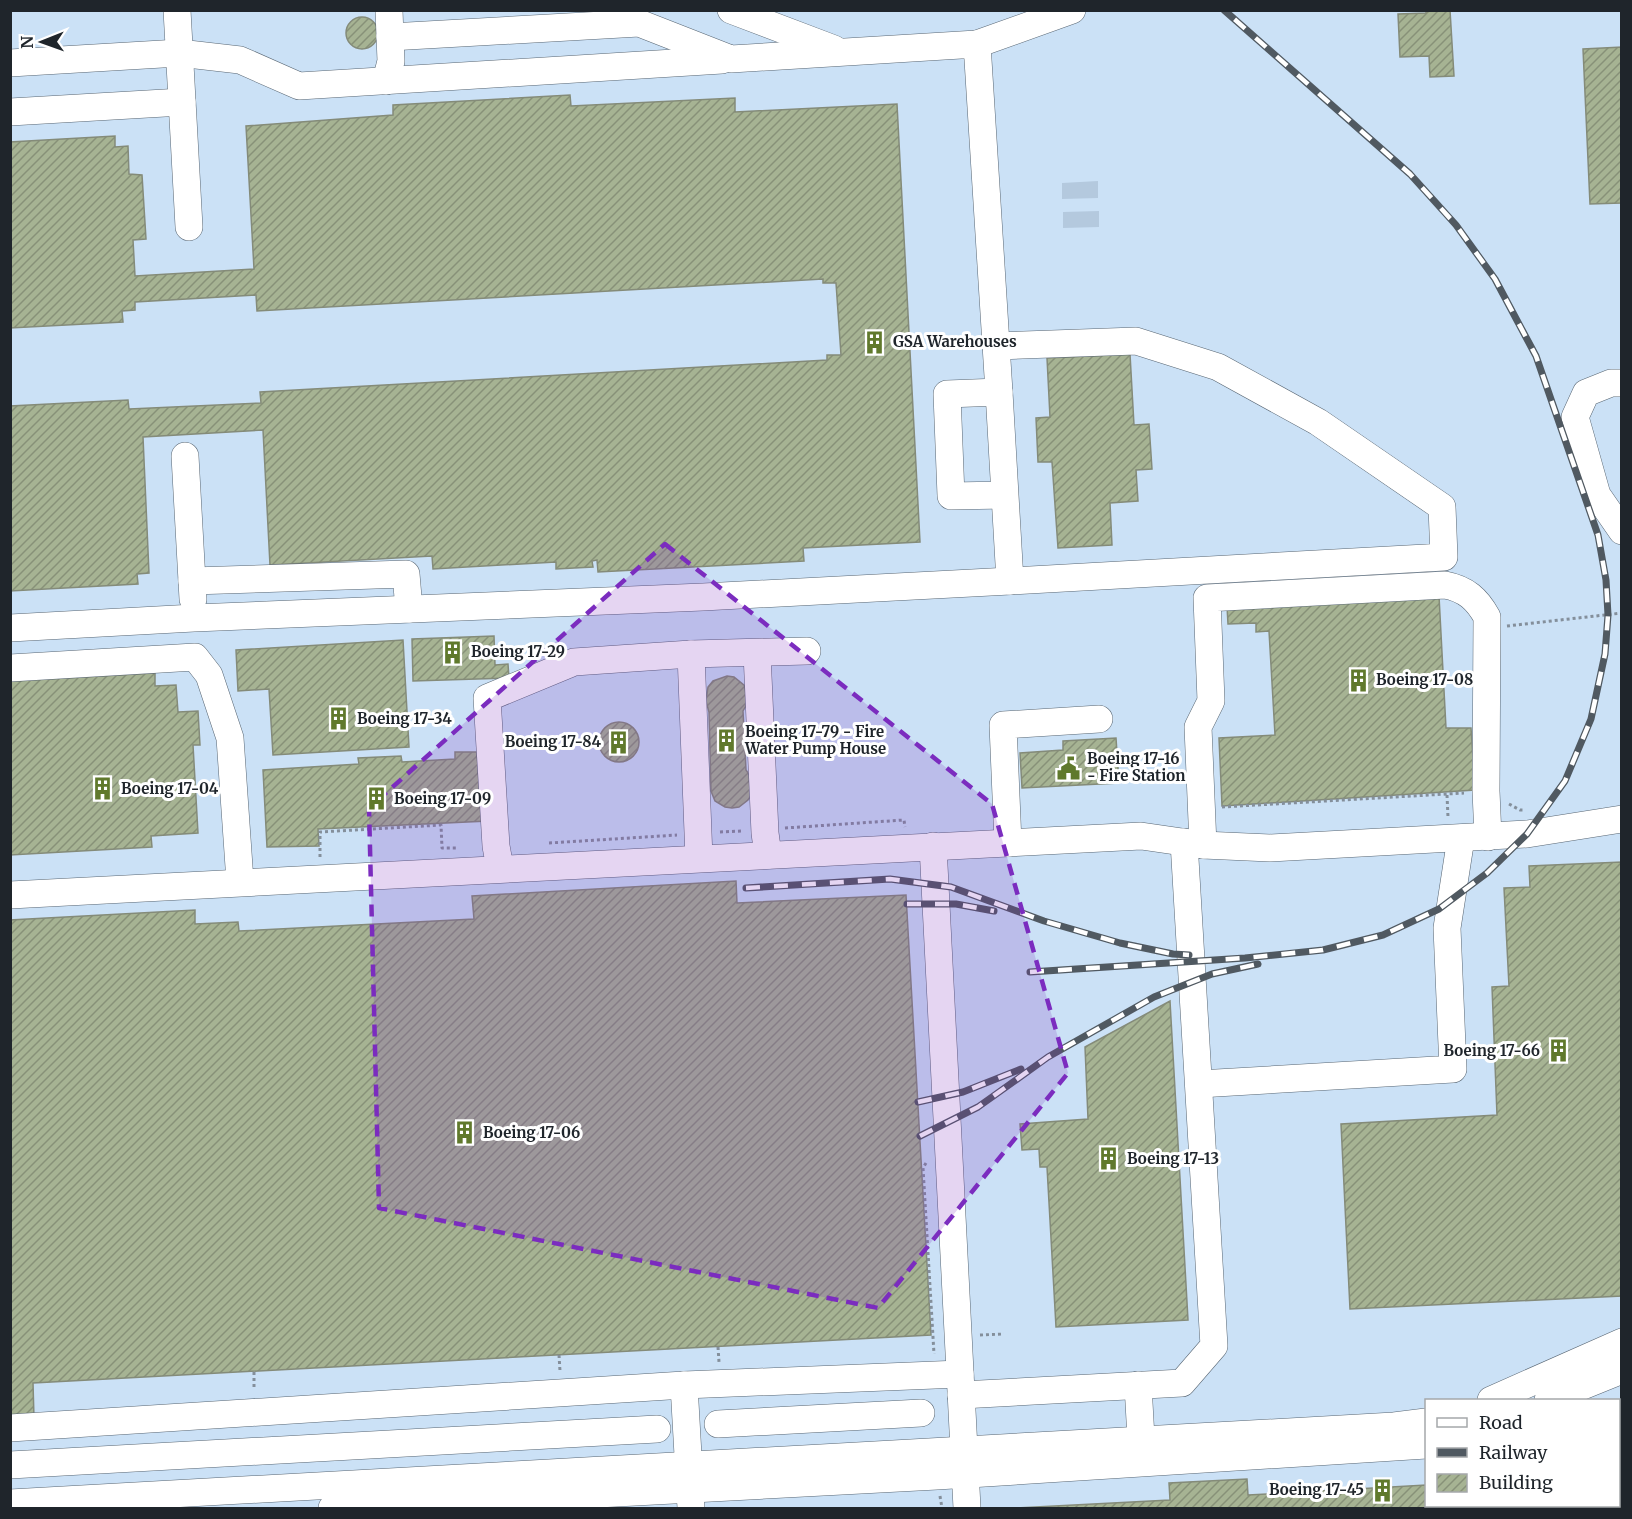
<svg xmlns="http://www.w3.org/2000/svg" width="1632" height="1519" viewBox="0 0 1632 1519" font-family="Merriweather,serif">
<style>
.built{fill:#cbe1f6;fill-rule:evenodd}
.garden{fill:#b4c9de}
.building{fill:url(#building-hatch);stroke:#848b79;stroke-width:1.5}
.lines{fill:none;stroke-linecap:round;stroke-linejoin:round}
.minor-casing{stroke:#586673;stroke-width:28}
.path{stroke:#848f9b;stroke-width:3;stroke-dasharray:3 3;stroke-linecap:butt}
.minor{stroke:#fff;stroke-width:27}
.rail-casing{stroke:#505961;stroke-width:7}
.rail{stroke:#fff;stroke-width:4.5;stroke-dasharray:14;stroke-linecap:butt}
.marked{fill:#7b2cbf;fill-opacity:0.2;stroke:#7b2cbf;stroke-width:4.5;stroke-dasharray:12 8;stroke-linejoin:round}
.labels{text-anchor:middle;stroke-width:6;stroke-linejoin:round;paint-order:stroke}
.poi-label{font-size:15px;font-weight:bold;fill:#1f252b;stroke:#fff;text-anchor:start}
</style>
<defs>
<pattern id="building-hatch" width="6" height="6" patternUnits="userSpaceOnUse" patternTransform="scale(1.5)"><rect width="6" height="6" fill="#a6b393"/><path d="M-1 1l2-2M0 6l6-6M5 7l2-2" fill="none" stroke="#879178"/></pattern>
</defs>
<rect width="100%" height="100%" fill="#dcecfc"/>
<path class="built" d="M10 11H1621V1508H11ZM1426 1400H1618V1506H1426Z"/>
<g class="garden">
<path d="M1098 181V198L1062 199V183Z"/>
<path d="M1099 211V227L1063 228V212Z"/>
</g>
<g class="building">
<path d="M1426 10H1450L1454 76 1430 77 1429 56 1400 57 1398 14 1426 13Z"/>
<circle cx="362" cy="33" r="16"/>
<path d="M1622 47 1621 203 1590 204 1583 49Z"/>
<path d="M570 95 571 106 735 98V112L897 104 920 542 803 548 804 561 598 572 597 560 592 561 593 567 556 569V562L433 569 432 556 270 565 263 430 143 437 149 573 137 574 138 584 10 591V406L128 400 129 409 261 403 260 392 827 360V355H841L836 283H823V279L257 311 256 295 135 302V310L122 311 123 322 10 328V142L115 136V147L128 146 129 174 142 175 146 239 133 240 135 276 254 269 246 126 393 115V105Z"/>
<path d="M1130 354 1134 425 1149 424 1152 469 1136 470 1138 501 1110 503 1112 545 1058 548 1052 462H1038L1036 418 1050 417 1047 358Z"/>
<path d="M1439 596 1446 728H1471L1475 790 1222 806 1219 738 1275 735 1269 631 1256 632V623L1228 624 1227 606Z"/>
<path d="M494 636 495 665 508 664 509 678 413 681 412 639Z"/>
<path d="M403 640 409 747 273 755 269 689 238 691 236 650Z"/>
<path d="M155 673V686L176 685 178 712 198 711 200 745H193L198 833 151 836 152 847 10 855V681Z"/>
<path d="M727 676 734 677 745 686 747 704 743 711 746 770 752 779V794L748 800 739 807 732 808 725 807 715 801 711 791 709 712 706 701 708 687 713 681Z"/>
<circle cx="619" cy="742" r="20"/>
<path d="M1116 738 1119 783 1022 788 1020 753 1063 750V741Z"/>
<path d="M455 752H477L479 778 488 821 318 829 319 846 267 847 263 770 359 764 358 758 401 756 402 762 455 759Z"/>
<path d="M1622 862V1296L1350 1309 1341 1124 1497 1115 1492 987 1509 986 1504 888 1530 887 1529 866Z"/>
<path d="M736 881 737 903 906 895 931 1335 33 1383 34 1418 10 1419V920L195 910V924L238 922 239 931 474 919 472 896Z"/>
<path d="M1170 1001 1188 1320 1056 1327 1047 1167H1040L1039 1149 1022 1150 1020 1124 1088 1119 1085 1047Z"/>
<path d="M1618 1473H1622V1508H1014L1170 1500 1169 1483 1247 1479 1248 1495 1426 1485V1506H1618Z"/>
</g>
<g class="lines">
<defs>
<g id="minor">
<path d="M177 10 189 227"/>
<path d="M389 10 390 37"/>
<path d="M731 10 834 49"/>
<path d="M977 44 1072 10"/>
<path d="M10 63 179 53 240 60 299 86 722 60"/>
<path d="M386 81 391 61 390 37 639 23 731 59 977 44 999 392"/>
<path d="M10 112 182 102"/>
<path d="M996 346 1136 341 1218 367 1318 422 1442 507 1444 557 1010 581"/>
<path d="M1622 383H1611L1586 393 1575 417 1597 495 1622 531"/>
<path d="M185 456 193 599"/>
<path d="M192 581 406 574 409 609"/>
<path d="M10 628 194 618 703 597 1010 581 999 392 947 394 951 496 1005 495"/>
<path d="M757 653 765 833 768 855"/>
<path d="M691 654 807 651"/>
<path d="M10 668 195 657 209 675 230 738 240 881"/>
<path d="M1008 843 1003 725 1099 719"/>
<path d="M1203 845 1198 727 1211 701 1207 598 1445 585C1466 589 1477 599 1487 617L1486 791 1488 837"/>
<path d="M933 846 967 1508"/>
<path d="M500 868 496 846 487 698 574 662 691 654 699 858"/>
<path d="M10 895 1141 836 1203 845 1270 848 1527 834 1622 819"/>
<path d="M1199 1084 1453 1069 1447 928 1461 838"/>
<path d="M684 1385 691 1508"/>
<path d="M1138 1385 1142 1456"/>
<path d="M961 1395 1182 1383 1214 1346 1184 842"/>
<path d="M1491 1400 1622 1342"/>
<path d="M1548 1400 1622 1370"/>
<path d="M1618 1423H1622"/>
<path d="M718 1424 921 1413"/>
<path d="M10 1428 684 1385 960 1374"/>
<path d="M10 1465 657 1429"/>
<path d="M10 1503 1394 1426 1426 1422"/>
<path d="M332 1508 937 1476 1426 1445"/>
</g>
</defs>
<use href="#minor" class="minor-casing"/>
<g class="path">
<path d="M1507 626 1622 613"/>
<path d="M1447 795 1448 817"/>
<path d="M1509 804 1520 810H1525"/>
<path d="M1222 807 1464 793"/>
<path d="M785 828 904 820 905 827"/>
<path d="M720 832 743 831"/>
<path d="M549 843 677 835"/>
<path d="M320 857V832L441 825 442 848H458"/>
<path d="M926 1163 923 1168 934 1354"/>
<path d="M980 1335 1004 1334"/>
<path d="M718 1347 719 1362"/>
<path d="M559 1355 560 1371"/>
<path d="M254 1372V1390"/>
<path d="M940 1496 942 1508"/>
</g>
<use href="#minor" class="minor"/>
<defs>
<g id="rail">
<path d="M746 888 890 879 951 887 1044 921 1120 943 1173 954 1189 955"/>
<path d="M907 904H956L994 911"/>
<path d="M1030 972 1245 958 1323 950 1383 935 1439 909 1487 873 1527 834 1565 781 1591 719 1605 654 1608 615 1606 580 1598 535 1536 356 1495 279 1456 225 1410 174 1224 10"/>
<path d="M918 1102 963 1092 1021 1069"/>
<path d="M920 1136 978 1107 1048 1057 1154 997 1212 974 1258 964"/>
</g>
</defs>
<use href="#rail" class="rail-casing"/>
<use href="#rail" class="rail"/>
</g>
<path class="marked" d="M665 544 992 804 1068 1073 878 1308 379 1208 369 808Z"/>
<defs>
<symbol id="building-bare" viewBox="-9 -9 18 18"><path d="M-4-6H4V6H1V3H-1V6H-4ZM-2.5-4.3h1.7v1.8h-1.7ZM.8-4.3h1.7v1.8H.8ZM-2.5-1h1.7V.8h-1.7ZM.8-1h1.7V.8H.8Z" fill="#60792c" stroke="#fff" stroke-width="2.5" paint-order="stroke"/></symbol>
<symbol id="civic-bare" viewBox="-9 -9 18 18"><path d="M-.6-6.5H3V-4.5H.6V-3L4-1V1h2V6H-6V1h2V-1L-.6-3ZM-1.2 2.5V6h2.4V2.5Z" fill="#60792c" stroke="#fff" stroke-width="2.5" paint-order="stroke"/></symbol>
</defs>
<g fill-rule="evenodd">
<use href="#building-bare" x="858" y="326" width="33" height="33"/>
<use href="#building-bare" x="436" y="636" width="33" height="33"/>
<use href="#building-bare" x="1342" y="664" width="33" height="33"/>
<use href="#building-bare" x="322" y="702" width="33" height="33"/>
<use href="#building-bare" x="710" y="724" width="33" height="33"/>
<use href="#building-bare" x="602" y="726" width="33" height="33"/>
<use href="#civic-bare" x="1052" y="752" width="33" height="33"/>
<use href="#building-bare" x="86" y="772" width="33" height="33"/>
<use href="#building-bare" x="360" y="782" width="33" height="33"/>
<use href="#building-bare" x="1542" y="1034" width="33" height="33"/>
<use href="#building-bare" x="448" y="1116" width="33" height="33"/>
<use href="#building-bare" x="1092" y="1142" width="33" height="33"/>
<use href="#building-bare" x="1366" y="1474" width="33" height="33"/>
</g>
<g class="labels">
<g class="poi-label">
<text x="893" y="347">GSA Warehouses</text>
<text x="471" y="657">Boeing 17-29</text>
<text x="1376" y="685">Boeing 17-08</text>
<text x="357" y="724">Boeing 17-34</text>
<text x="745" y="737">Boeing 17-79 - Fire<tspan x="745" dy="17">Water Pump House</tspan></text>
<text x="601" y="747" text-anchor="end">Boeing 17-84</text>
<text x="1087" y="764">Boeing 17-16<tspan x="1087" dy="17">- Fire Station</tspan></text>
<text x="121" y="794">Boeing 17-04</text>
<text x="394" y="804">Boeing 17-09</text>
<text x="1540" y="1056" text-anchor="end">Boeing 17-66</text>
<text x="483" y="1138">Boeing 17-06</text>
<text x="1127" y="1164">Boeing 17-13</text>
<text x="1364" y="1495" text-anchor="end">Boeing 17-45</text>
</g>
</g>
<rect width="1632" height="1519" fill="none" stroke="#1f252b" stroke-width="24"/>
<rect x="1425" y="1399" width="195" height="108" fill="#ffffff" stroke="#a5a8aa" stroke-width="1.5"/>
<rect x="1437" y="1418" width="30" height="9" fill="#ffffff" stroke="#a5a8aa" stroke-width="1.5"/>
<text x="1479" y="1429" font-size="18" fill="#1f252b">Road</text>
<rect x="1437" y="1448" width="30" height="9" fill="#505961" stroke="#a5a8aa" stroke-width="1.5"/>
<text x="1479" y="1459" font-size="18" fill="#1f252b">Railway</text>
<rect x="1437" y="1474" width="30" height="18" fill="url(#building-hatch)" stroke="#a5a8aa" stroke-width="1.5"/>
<text x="1479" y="1489" font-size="18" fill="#1f252b">Building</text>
<g transform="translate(42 42) rotate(269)" stroke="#ffffff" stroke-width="4.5" paint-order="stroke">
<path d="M0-4.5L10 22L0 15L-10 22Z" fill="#1f252b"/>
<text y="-9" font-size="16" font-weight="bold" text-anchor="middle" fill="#1f252b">N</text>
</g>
</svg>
